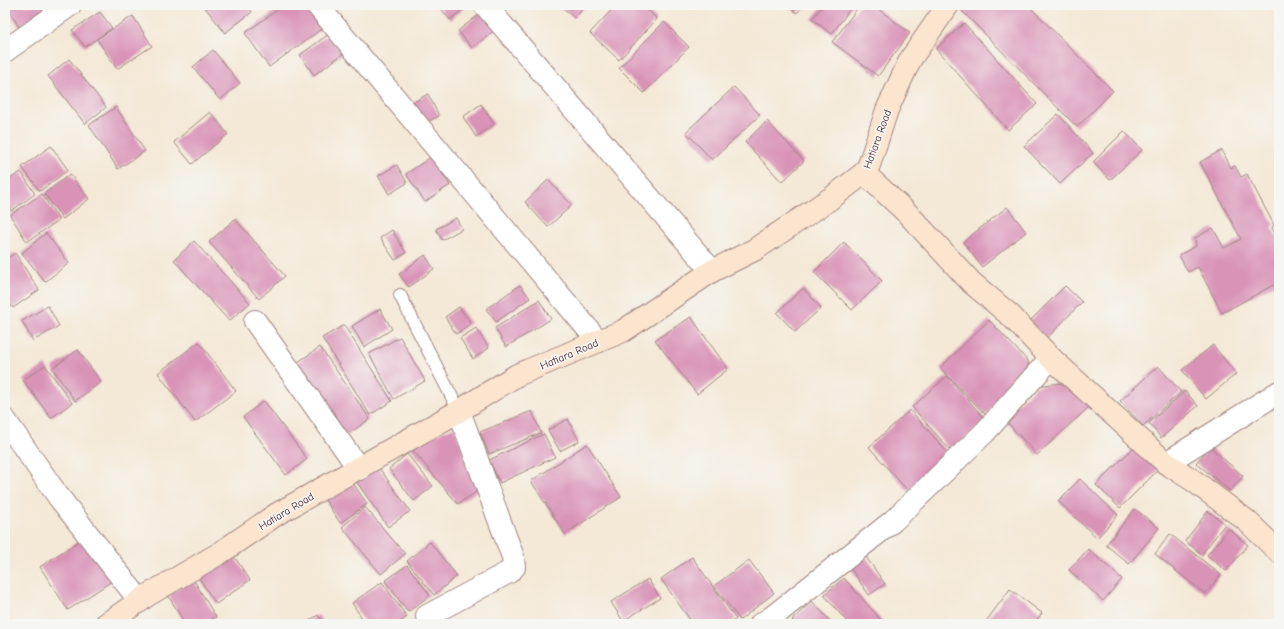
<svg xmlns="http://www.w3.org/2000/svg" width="1284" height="629" viewBox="0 0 1284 629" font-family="'Comic Neue',sans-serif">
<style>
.building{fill:#d993b7}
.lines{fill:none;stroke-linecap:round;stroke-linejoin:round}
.lane-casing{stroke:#9f8480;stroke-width:14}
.street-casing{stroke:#9f8480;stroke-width:24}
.secondary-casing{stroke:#9f8480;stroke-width:24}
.lane{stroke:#fff;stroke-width:12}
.street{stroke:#fff;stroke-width:22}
.secondary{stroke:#fce5cf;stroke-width:22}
.labels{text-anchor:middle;stroke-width:3.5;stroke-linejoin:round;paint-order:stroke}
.street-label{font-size:11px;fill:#4a1f2b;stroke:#f6f6f2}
</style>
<rect width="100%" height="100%" fill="#f6f6f2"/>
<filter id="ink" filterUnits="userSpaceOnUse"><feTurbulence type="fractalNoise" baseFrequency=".025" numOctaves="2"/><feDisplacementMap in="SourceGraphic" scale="8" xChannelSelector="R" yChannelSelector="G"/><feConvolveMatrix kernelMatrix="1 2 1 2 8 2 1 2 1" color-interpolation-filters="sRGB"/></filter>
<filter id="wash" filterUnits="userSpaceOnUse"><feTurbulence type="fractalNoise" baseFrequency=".012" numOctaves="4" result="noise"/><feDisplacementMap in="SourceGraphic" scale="16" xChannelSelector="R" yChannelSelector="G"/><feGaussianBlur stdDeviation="0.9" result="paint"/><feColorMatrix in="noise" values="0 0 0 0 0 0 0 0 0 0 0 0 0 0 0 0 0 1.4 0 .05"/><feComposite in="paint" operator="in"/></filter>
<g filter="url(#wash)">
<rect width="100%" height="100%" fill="#f4e8d6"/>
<g id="blocks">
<g class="building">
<path d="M5 5H49L52 9 21 30Z"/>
<path d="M203 5H246L252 12 225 33Z"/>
<path d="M284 5H307L323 28 269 67 245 33Z"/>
<path d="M438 5H468L450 20Z"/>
<path d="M560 5H587L574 18Z"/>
<path d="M616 5H643L657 19 619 60 590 33Z"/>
<path d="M786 5H804L797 13Z"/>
<path d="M823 5H853L832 34 812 19Z"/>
<path d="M860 5H873L910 33 878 76 832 42Z"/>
<path d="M966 5H1028L1113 91 1077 127 961 10Z"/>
<path d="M100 12 112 28 85 47 72 30Z"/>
<path d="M482 12 496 29 472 48 458 31Z"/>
<path d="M133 16 152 46 117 69 97 39Z"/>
<path d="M664 22 689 47 644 93 619 68Z"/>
<path d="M964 23 1037 104 1008 130 936 49Z"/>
<path d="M333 31 347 51 314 75 300 55Z"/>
<path d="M213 50 240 83 220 100 193 67Z"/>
<path d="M69 59 106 107 85 124 48 76Z"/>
<path d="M734 87 760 115 712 160 686 132Z"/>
<path d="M428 94 439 116 423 124 412 103Z"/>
<path d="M481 104 494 124 476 137 463 117Z"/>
<path d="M116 107 145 151 118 169 89 125Z"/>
<path d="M210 112 228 134 192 164 174 142Z"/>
<path d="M1058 114 1093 153 1060 184 1024 146Z"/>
<path d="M767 121 804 161 782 182 745 142Z"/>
<path d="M1124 131 1142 150 1110 180 1093 162Z"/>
<path d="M51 146 68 170 40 191 22 167Z"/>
<path d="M1222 150 1231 168 1235 166 1241 177 1247 174 1274 225 1272 228 1279 241V282L1222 313 1198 267 1188 272 1179 255 1196 246 1195 238 1213 228 1224 248 1241 239 1200 162Z"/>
<path d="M431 157 450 185 425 202 406 174Z"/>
<path d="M397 165 407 183 389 194 378 176Z"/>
<path d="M21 172 35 194 11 211 5 202V182Z"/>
<path d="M70 174 89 199 63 219 44 194Z"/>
<path d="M548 180 572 205 548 227 525 202Z"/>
<path d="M42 194 59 220 27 242 10 215Z"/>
<path d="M1007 207 1026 232 982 267 963 242Z"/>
<path d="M456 218 462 229 442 240 436 229Z"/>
<path d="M235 219 285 276 259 299 209 242Z"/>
<path d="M392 230 406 253 395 260 380 238Z"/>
<path d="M46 233 69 263 45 282 22 253Z"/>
<path d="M194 241 250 303 229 321 174 260Z"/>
<path d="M844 242 882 281 852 310 814 272Z"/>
<path d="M15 253 39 290 13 308 5 297V260Z"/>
<path d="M425 255 434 269 409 287 399 274Z"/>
<path d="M520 285 530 298 496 322 486 309Z"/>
<path d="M1065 286 1082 302 1046 339 1029 322Z"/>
<path d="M803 288 821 308 795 332 777 313Z"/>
<path d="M539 300 551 319 506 347 495 328Z"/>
<path d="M48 306 59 326 33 341 22 321Z"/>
<path d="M459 307 471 323 456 334 445 317Z"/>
<path d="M380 309 392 329 364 347 352 326Z"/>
<path d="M691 317 728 369 697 394 655 340Z"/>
<path d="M989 320 1028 361 1029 372 986 415 940 368Z"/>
<path d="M344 325 392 401 370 415 322 338Z"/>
<path d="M476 328 489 348 473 359 460 338Z"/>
<path d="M400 337 425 381 394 399 369 354Z"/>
<path d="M199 342 236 391 195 422 158 373Z"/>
<path d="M1213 345 1236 374 1206 399 1182 370Z"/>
<path d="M320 347 370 419 345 436 295 364Z"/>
<path d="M78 350 101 382 75 401 52 368Z"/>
<path d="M45 365 72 403 51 418 23 380Z"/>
<path d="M1158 366 1181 392 1143 426 1120 401Z"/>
<path d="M947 376 986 420 951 451 912 407Z"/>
<path d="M1069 382 1090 406 1037 455 1003 418 1037 386Z"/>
<path d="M1185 391 1198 406 1161 438 1149 423Z"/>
<path d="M264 401 307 459 286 475 243 417Z"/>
<path d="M910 410 949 454 908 491 869 447Z"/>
<path d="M532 411 541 433 489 454 480 432Z"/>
<path d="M568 419 579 441 560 451 548 430Z"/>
<path d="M454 427 479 490 458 504 409 446Z"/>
<path d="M544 434 555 457 500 483 489 460Z"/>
<path d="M587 444 621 497 565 534 531 481Z"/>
<path d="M1136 445 1160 468 1120 508 1096 485Z"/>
<path d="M1210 447 1243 476 1230 491 1196 463Z"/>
<path d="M407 454 433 486 414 501 389 469Z"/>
<path d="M377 465 410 511 388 527 356 481Z"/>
<path d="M1080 479 1118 515 1097 538 1058 501Z"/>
<path d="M351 480 367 504 340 523 324 498Z"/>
<path d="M365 507 405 554 381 574 342 527Z"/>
<path d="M1135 509 1159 528 1129 564 1106 545Z"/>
<path d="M1208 511 1225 524 1202 554 1185 541Z"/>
<path d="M1229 529 1248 545 1226 571 1207 555Z"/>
<path d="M1170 534 1221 575 1205 594 1155 554Z"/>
<path d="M83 538 112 581 68 610 40 567Z"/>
<path d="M430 542 457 576 434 595 407 561Z"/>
<path d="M229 549 250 580 216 604 195 572Z"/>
<path d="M1088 549 1122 579 1103 601 1069 570Z"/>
<path d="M864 554 885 584 869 595 848 565Z"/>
<path d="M692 557 736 619 729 624H693L661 579Z"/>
<path d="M749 560 774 593 740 620 714 586Z"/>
<path d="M407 565 430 595 408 612 385 581Z"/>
<path d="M844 578 883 622 880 624H849L824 595Z"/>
<path d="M193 579 216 617 205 624H185L168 595Z"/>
<path d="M648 579 660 598 623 621 611 602Z"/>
<path d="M382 582 407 617 397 624H366L352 603Z"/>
<path d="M1010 589 1042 613 1034 624H984Z"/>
<path d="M812 601 833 624H796L792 620Z"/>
<path d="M318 615 324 624H304Z"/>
</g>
</g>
</g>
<g filter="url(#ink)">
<use href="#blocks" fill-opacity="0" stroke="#9f8480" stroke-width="1"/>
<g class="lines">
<defs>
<path id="lane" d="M400 295 459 411"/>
<g id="street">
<path d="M317 5 598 341"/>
<path d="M485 5 712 271"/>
<path d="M5 51 70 5"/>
<path d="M255 321 359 469"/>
<path d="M5 420 58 496 140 601"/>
<path d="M1166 463 1279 392"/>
<path d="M427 616 509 572 514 567 513 557 459 411"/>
<path d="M761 624 771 618 893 521 985 432 1051 358"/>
</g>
<g id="secondary">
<path d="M864 173 907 213 972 283 1011 316 1051 358 1166 463 1194 481 1247 521 1279 552"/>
<path d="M106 624 148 595 220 553 277 514 459 411 517 375 623 331 712 271 754 250 830 199 864 173 869 165 887 110 910 60 948 5"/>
</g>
</defs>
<use href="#lane" class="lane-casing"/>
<use href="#street" class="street-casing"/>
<use href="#secondary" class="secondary-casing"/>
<use href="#lane" class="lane"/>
<use href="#street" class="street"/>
<use href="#secondary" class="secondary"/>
</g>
</g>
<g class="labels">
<g class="street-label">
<text transform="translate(877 139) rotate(-70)" y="4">Hatiara Road</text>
<text transform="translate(569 354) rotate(-23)" y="4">Hatiara Road</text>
<text transform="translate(286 511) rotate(-31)" y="4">Hatiara Road</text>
</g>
</g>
<rect width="1284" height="629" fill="none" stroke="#f6f6f2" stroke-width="20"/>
</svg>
